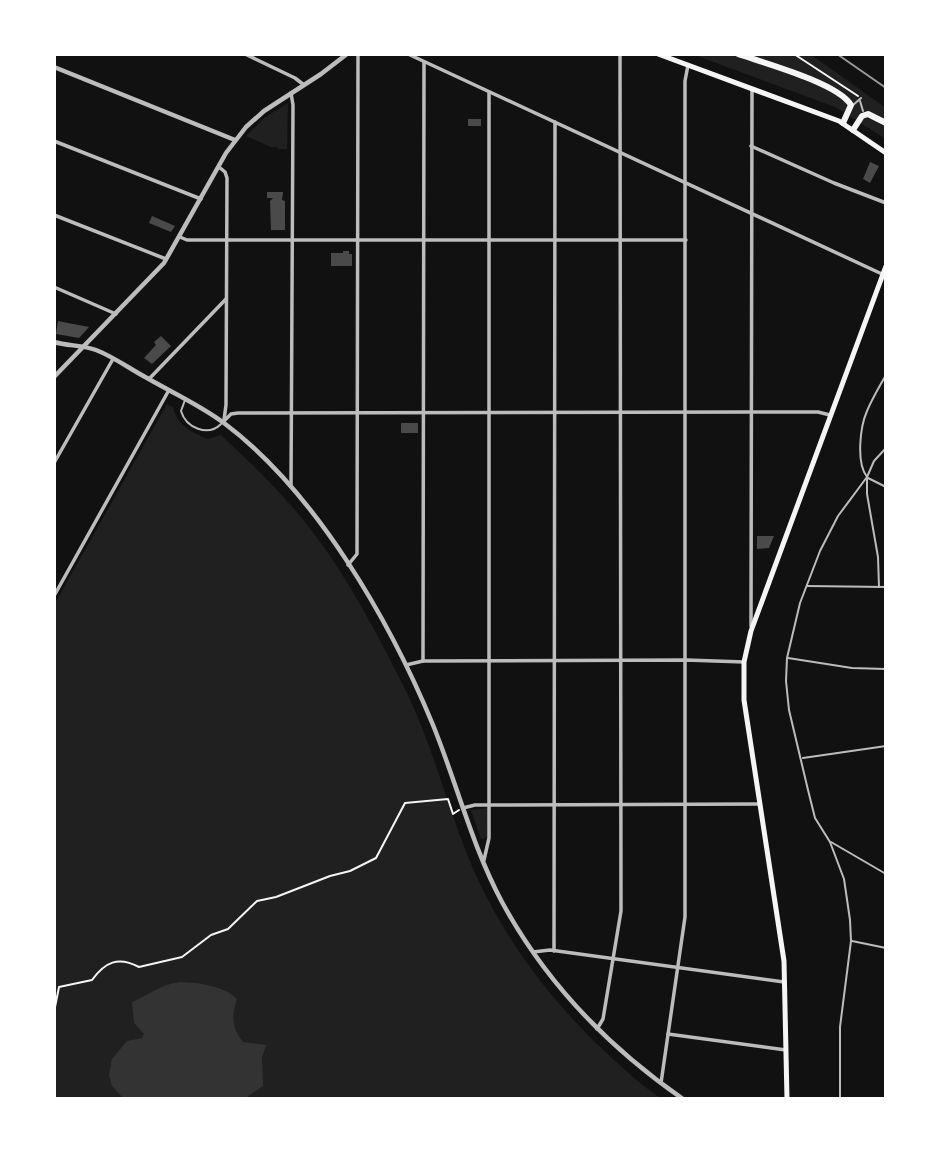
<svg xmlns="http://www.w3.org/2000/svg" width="940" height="1153" viewBox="0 0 940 1153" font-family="'PT Sans',sans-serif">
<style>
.green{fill:#202020}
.water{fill:#333}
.building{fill:#4a4a4a}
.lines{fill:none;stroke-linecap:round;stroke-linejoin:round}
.path{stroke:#f5f5f5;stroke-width:2}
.service{stroke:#bcbcbc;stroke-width:2}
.minor{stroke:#bcbcbc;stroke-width:3.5}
.tertiary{stroke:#bcbcbc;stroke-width:4.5}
.secondary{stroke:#f5f5f5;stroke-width:5}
.primary{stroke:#f5f5f5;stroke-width:5}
.motorway{stroke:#f5f5f5;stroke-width:6}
.rail{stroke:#9a9a9a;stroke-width:2}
</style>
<rect width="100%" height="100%" fill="#111"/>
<g class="green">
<path d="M692 54H810L886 108V139L835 107Z"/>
<path d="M288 103 287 149H278L277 147H271L246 136 264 118Z"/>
<path d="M167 404 173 407C176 425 193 433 208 439L221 435C253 465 285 496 312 531 350 581 380 639 408 695 433 748 447 805 469 859 501 936 551 1003 613 1059 628 1073 645 1088 662 1099H54V605Z"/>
<path d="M488 808 487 838 481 839 471 810Z"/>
</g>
<path class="water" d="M180 982C199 983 222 985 237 999 231 1016 232 1028 243 1042L266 1045 262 1058 263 1086 247 1097 237 1099H124L112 1086 109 1075 112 1059 127 1041 142 1038 144 1034 134 1023 132 1002C149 995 161 984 180 982Z"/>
<g class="building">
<rect x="468" y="119" width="13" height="7"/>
<path d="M870 162 879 166 870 183 863 179Z"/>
<path d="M267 192H283L282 200 285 201V230H271L270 201 273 198H267Z"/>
<path d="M152 216 175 226 171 232 149 223Z"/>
<path d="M343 251H349V254H352V266H331V253H343Z"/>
<path d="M58 321 89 327 79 338 56 334Z"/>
<path d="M161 336 171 346 152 364 144 358 156 345 154 342Z"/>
<rect x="401" y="423" width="17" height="10"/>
<path d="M757 536H774L769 548 757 549Z"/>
</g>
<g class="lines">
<g class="path">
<path d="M794 54 858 96"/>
<path d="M54 1012 59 987 92 980C105 962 118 956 139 967L182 957 211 935 228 929 257 901 276 897 330 876 350 871 376 858 405 803 448 799 453 814 459 810"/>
</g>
<g class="service">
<path d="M860 101 863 111"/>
<path d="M852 106 861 98"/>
<path d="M185 400 181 411C186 428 208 437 221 424"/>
<path d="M868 478 886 487"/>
<path d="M807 586 886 587"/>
<path d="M879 587 878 557 867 494V477L874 461 886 448"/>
<path d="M788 658 852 668 886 669"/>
<path d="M803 758 886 746"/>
<path d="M831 842 886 874"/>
<path d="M852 941 886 948"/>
<path d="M840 1099V1027L851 941 850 920 844 879 830 842 815 818 808 790 789 710 786 681 787 658 800 603 820 551 838 516 867 477C856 463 860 427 867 411 872 399 879 387 886 375"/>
</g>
<g class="minor">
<path d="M245 54 295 78 304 85"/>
<path d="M408 54 882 274"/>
<path d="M54 141 201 199"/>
<path d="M751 146 834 183 886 203"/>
<path d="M219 167 225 172 227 178 226 405 224 420"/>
<path d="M54 215 166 259"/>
<path d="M180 237 187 240H686"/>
<path d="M54 287 116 314"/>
<path d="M149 379 226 299"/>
<path d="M223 422 231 414 238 413 751 412H818L830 415"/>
<path d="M54 463 113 359"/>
<path d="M291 486 293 105 291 93"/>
<path d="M348 565 357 554 358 54"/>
<path d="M54 596 169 390"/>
<path d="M751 626 752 89"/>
<path d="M423 661 424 62"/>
<path d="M406 665 423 661 686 660 744 662"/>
<path d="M463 808 475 805 760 804"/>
<path d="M484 860 489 838V92"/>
<path d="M554 951 555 122"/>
<path d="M533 952 550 950 784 982"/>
<path d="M597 1029 603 1019 621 911 620 54"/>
<path d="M668 1034 786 1050"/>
<path d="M661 1083 685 917V81L688 65"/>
</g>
<g class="tertiary">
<path d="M54 67 235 140"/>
<path d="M54 342C68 346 83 345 96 350 114 357 130 369 147 378 173 393 200 405 224 423 316 492 390 621 433 725 457 784 472 846 502 902 546 983 608 1047 683 1099"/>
<path d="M54 377 164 263 226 153 246 127 264 111 321 74 347 54"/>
</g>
<path class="secondary" d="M658 54 839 121 886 153"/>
<path class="primary" d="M787 1099 784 961 744 700V662L751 631 886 266"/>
<g class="motorway">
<path d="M738 54C764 63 838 83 851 105L843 123"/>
<path d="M853 130 862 116 868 114 886 123"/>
</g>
<path class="rail" d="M837 54 886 88"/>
</g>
<rect width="940" height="1153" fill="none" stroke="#ffffff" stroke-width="112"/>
</svg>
